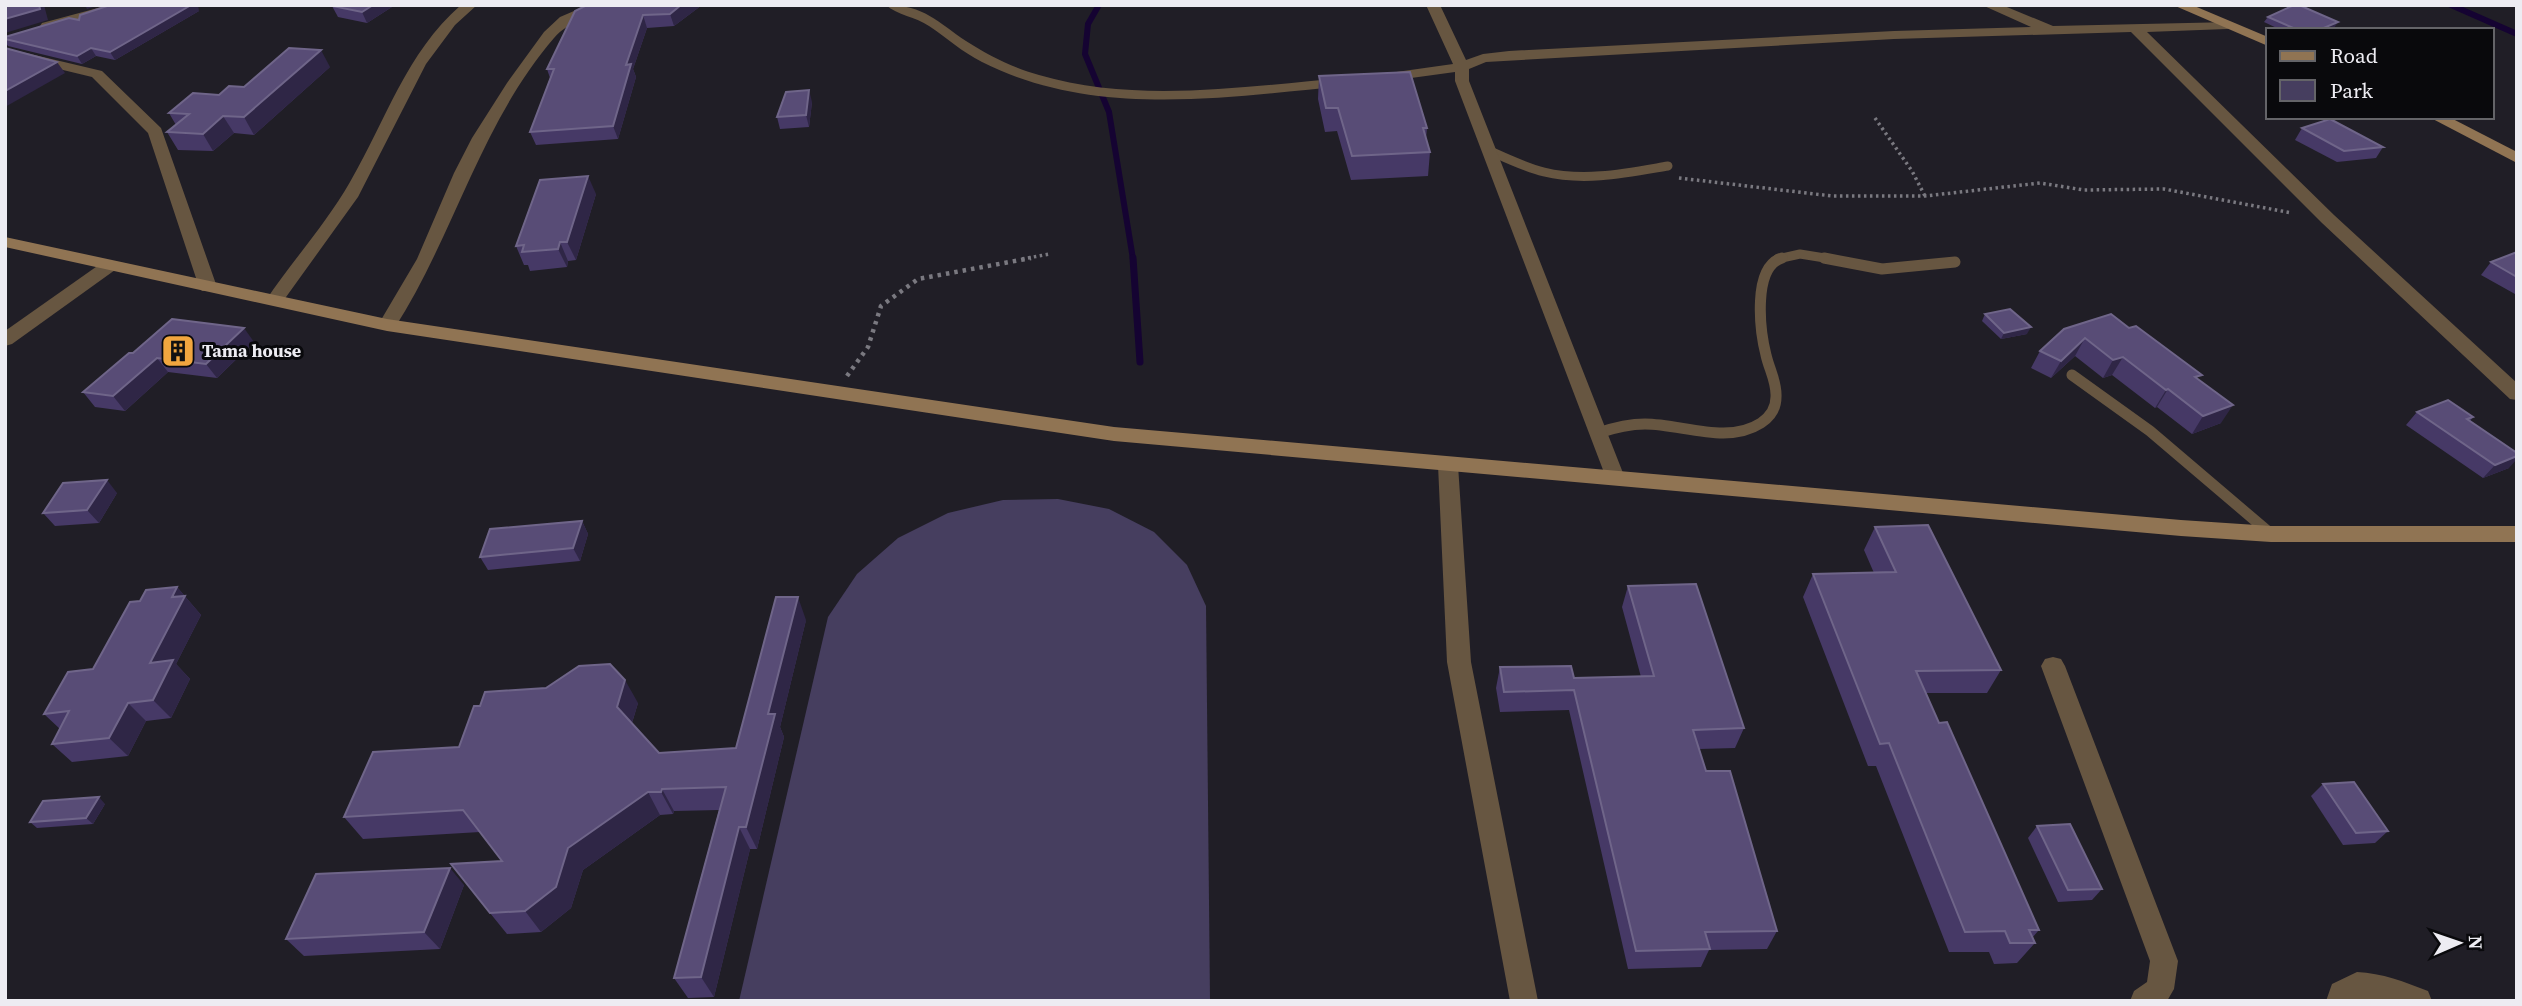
<svg xmlns="http://www.w3.org/2000/svg" width="2522" height="1006" viewBox="0 0 2522 1006" font-family="'Source Serif 4',serif">
<style>
.green{fill:#463e5f}
.lines{fill:none;stroke-linecap:round;stroke-linejoin:round}
.stream-far1{stroke:#150332;stroke-width:6}
.stream{stroke:#150332;stroke-width:7}
.path-far1{stroke:#7a7980;stroke-width:3.5;stroke-dasharray:2.5 3.5;stroke-linecap:butt}
.path{stroke:#7a7980;stroke-width:4.5;stroke-dasharray:3.5 5;stroke-linecap:butt}
.lane-far1{stroke:#675641;stroke-width:9}
.lane{stroke:#675641;stroke-width:11}
.street{fill:#675641;fill-rule:evenodd}
.secondary{fill:#907453;fill-rule:evenodd}
.wall{fill:#463966}
.shaded-wall{fill:#2f2646}
.building{fill:#584c76;stroke:#6f6589;stroke-width:2}
.labels{text-anchor:middle;stroke-width:6;stroke-linejoin:round;paint-order:stroke}
.poi-label{font-size:18px;font-weight:bold;fill:#edecf2;stroke:#09090c;text-anchor:start}
</style>
<rect width="100%" height="100%" fill="#201e26"/>
<path class="green" d="M1058 499 1109 509 1154 532 1187 565 1206 606 1210 1001H739L828 617 857 574 898 538 948 513 1003 500Z"/>
<g class="lines">
<g class="stream-far1">
<path d="M1099 5 1088 24 1085 54 1109 112 1133 259"/>
<path d="M2451 5 2517 34"/>
</g>
<path class="stream" d="M1133 258 1140 362"/>
<g class="path-far1">
<path d="M1875 118 1912 171 1925 196"/>
<path d="M1679 178 1832 196H1925L2040 183 2084 190 2164 189 2292 213"/>
<path d="M1022 259 1050 254"/>
</g>
<path class="path" d="M847 376 868 347 881 306 918 279 1031 258"/>
<g class="lane-far1">
<path d="M1488 150C1506 158 1524 167 1544 172 1585 182 1627 173 1668 166"/>
<path d="M1777 259 1800 254 1831 259"/>
</g>
<g class="lane">
<path d="M1824 258 1882 269 1955 262"/>
<path d="M2072 375 2150 431 2271 534"/>
<path d="M1598 433C1613 428 1629 424 1645 424 1682 424 1727 445 1761 423 1770 417 1776 408 1776 397 1777 382 1769 369 1766 355 1760 331 1752 267 1782 258"/>
</g>
<g class="street">
<path d="M109 5H133L47 30 40 26 42 23Z"/>
<path d="M461 5H477L455 25 426 64 358 197 281 304H269L266 300C293 260 326 224 350 182 386 120 406 53 461 5Z"/>
<path d="M588 5H608C592 20 570 19 554 38 480 124 454 236 394 329H380L378 325 417 259 454 173 472 138 507 83 544 32 560 17Z"/>
<path d="M886 5C925 5 937 22 966 41 988 55 1013 68 1039 75 1137 104 1246 86 1346 78L1353 82 1346 86C1226 97 1095 119 982 62 962 52 947 38 929 26 916 17 897 15 886 5Z"/>
<path d="M1426 5H1440L1466 60 1483 54 1509 51 1894 31 2031 27 1982 5H2002L2053 26 2232 22V28L2227 29 2147 32 2334 215 2517 383V400L2510 399 2322 223 2131 32 1894 39 1486 62 1469 69V81L1625 478 1622 483 1615 485 1608 483 1455 81V72L1382 82 1375 78 1382 74 1453 64Z"/>
<path d="M5 48 102 71 161 128 217 287 214 291H202L199 287 148 133 92 77 5 56Z"/>
<path d="M109 261 118 266 115 270 12 344 5 346V331L103 262Z"/>
<path d="M1448 458 1455 460 1458 465 1471 662 1538 1001H1510L1447 662 1438 465 1441 460Z"/>
<path d="M2053 657 2061 659 2065 666 2178 961 2174 989 2167 1001H2130L2134 991 2147 982 2150 961 2041 666 2045 659Z"/>
<path d="M2357 972C2382 973 2405 982 2428 991L2432 1001 2360 999 2326 1001 2332 984Z"/>
</g>
<g class="secondary">
<path d="M2173 5H2192L2268 37V46Z"/>
<path d="M2429 117H2449L2517 152V163Z"/>
<path d="M5 237 387 319 1114 427 2181 520 2271 526H2517V542H2271L2181 536 1114 441 387 331 5 247Z"/>
</g>
</g>
<g class="wall">
<path d="M333 5H395L367 23 338 17 332 6Z"/>
<path d="M587 5H702L674 26 647 28 633 69 636 77 618 139 536 145 530 132 550 78 547 69Z"/>
<path d="M199 11 115 60 96 56 82 64 8 46 5 42V37L79 20Z"/>
<path d="M2268 17 2334 28 2330 30H2281L2264 22Z"/>
<path d="M330 67 254 135 234 133 213 151 178 150 167 132 176 125 169 113 244 87Z"/>
<path d="M1319 76 1427 128 1426 139 1430 152 1428 176 1351 180 1337 131 1325 132 1318 99Z"/>
<path d="M812 102 809 127 780 129 777 117Z"/>
<path d="M2302 128 2383 147 2376 158 2337 162 2295 140Z"/>
<path d="M596 194 576 260 568 261 567 267 530 271 528 265H524L516 246Z"/>
<path d="M2517 252V293L2515 294 2481 275 2491 262Z"/>
<path d="M1985 314 2027 334 2001 339 1982 321Z"/>
<path d="M2129 328 2199 380 2221 423 2192 434 2157 407 2155 408 2112 375 2103 378 2075 356 2051 378 2031 368 2040 351 2064 329Z"/>
<path d="M254 342 217 378 168 372 125 411 95 407 83 392 133 353Z"/>
<path d="M2417 412 2473 417 2470 421 2509 468 2483 478 2406 425Z"/>
<path d="M117 493 99 523 55 526 43 513Z"/>
<path d="M582 521 588 534 580 561 488 570 480 557Z"/>
<path d="M1875 527 2001 670 1987 693H1926L1939 723 2039 930 2032 938 2035 943 2017 963 1994 964 1989 952H1949L1876 766H1868L1803 597 1813 574 1874 573 1864 550Z"/>
<path d="M1628 586 1744 728 1735 748 1699 749 1706 771 1777 931 1767 949 1709 950 1701 967 1628 969 1569 710 1500 712 1496 688 1500 667 1574 678 1641 677 1622 607Z"/>
<path d="M177 587 201 615 176 664 190 679 171 718 146 721 128 756 72 762 52 744 60 729 44 714 93 669 140 601Z"/>
<path d="M806 620 780 727 784 737 757 849H750L714 997 688 998 674 978 719 810 674 811 673 814 660 815 583 870 571 908 541 932 507 934 490 913 502 861 480 832 363 839 344 817 459 747 638 703 632 723 659 753 736 748Z"/>
<path d="M2323 784 2388 831 2375 843 2343 845 2311 796Z"/>
<path d="M105 804 93 824 37 828 30 822Z"/>
<path d="M2037 826 2102 889 2092 900 2058 902 2028 838Z"/>
<path d="M464 885 440 949 304 956 286 939Z"/>
</g>
<g class="shaded-wall">
<path d="M39 5H44L48 20 5 33V19Z"/>
<path d="M85 5H99L87 9Z"/>
<path d="M191 5H198L199 11 115 60 110 52Z"/>
<path d="M373 5H395L367 23 362 12Z"/>
<path d="M681 5H702L674 26 670 14Z"/>
<path d="M643 15 647 28 633 69 636 77 618 139 613 126 626 65Z"/>
<path d="M2338 22 2334 28 2330 30H2319Z"/>
<path d="M91 48 96 56 82 64 77 56Z"/>
<path d="M321 50 330 67 254 135 244 117Z"/>
<path d="M57 62 65 73 5 107V91Z"/>
<path d="M809 90 812 102 809 127 806 115Z"/>
<path d="M223 116 234 133 213 151 203 134Z"/>
<path d="M588 176 596 194 576 260 567 242Z"/>
<path d="M560 242 568 261 567 267 558 249Z"/>
<path d="M2031 327 2027 334 2001 339 2004 333Z"/>
<path d="M244 328 254 342 217 378 206 364Z"/>
<path d="M2085 338 2075 356 2051 378 2061 361Z"/>
<path d="M2123 357 2112 375 2103 378 2113 360Z"/>
<path d="M157 358 168 372 125 411 113 396Z"/>
<path d="M2168 389 2157 407 2155 408 2166 390Z"/>
<path d="M2233 405 2221 423 2192 434 2203 416Z"/>
<path d="M2517 456V459L2509 468 2483 478 2495 465Z"/>
<path d="M107 480 117 493 99 523 87 510Z"/>
<path d="M582 521 588 534 580 561 573 548Z"/>
<path d="M177 587 201 615 176 664 190 679 171 718 153 700 150 663 172 597Z"/>
<path d="M798 597 806 620 780 727 784 737 757 849 746 827 768 714Z"/>
<path d="M625 680 638 703 630 729 617 707Z"/>
<path d="M128 703 146 721 128 756 109 738Z"/>
<path d="M662 789 674 811 673 814 661 792Z"/>
<path d="M648 792 660 815 583 870 571 908 541 932 525 911 568 848Z"/>
<path d="M99 797 105 804 93 824 86 818Z"/>
<path d="M739 827 750 849 714 997 701 977Z"/>
<path d="M450 868 464 885 440 949 424 932Z"/>
</g>
<g class="building">
<path d="M5 5H39L40 9 5 19Z"/>
<path d="M110 5H191L110 52 91 48 77 56 5 39V37L69 18 79 20 80 15Z"/>
<path d="M333 5H373L362 12 332 6Z"/>
<path d="M587 5H681L670 14 643 15 626 65 631 64 613 126 530 132 554 69H547L575 11Z"/>
<path d="M2294 5H2299L2338 22 2319 30H2298L2268 17Z"/>
<path d="M5 48 57 62 5 91Z"/>
<path d="M289 48 321 50 244 117 223 116 203 134 167 132 189 114 169 113 193 93 219 95 229 86 244 87Z"/>
<path d="M1410 72 1427 128H1423L1430 152 1352 156 1338 108H1326L1319 76Z"/>
<path d="M809 90 806 115 777 117 786 92Z"/>
<path d="M2330 119 2383 147 2344 151 2302 128Z"/>
<path d="M588 176 567 242H560L558 249 522 252 524 245 516 246 540 180Z"/>
<path d="M2517 252V277L2491 262Z"/>
<path d="M2010 309 2031 327 2004 333 1985 314Z"/>
<path d="M2111 314 2129 328 2136 326 2202 375 2195 377 2233 405 2203 416 2168 389 2166 390 2123 357 2113 360 2085 338 2061 361 2040 351 2064 329Z"/>
<path d="M172 319 244 328 206 364 157 358 113 396 83 392 129 353H133Z"/>
<path d="M2448 400 2473 417 2467 419 2517 453V456L2495 465 2417 412Z"/>
<path d="M107 480 87 510 43 513 63 483Z"/>
<path d="M582 521 573 548 480 557 490 529Z"/>
<path d="M1928 525 2001 670 1916 671 1939 723 1947 722 2039 930H2029L2035 943H2010L2005 931 1965 932 1889 743 1880 744 1813 574 1896 572 1875 527Z"/>
<path d="M1696 584 1744 728 1693 730 1706 771H1730L1777 931 1705 932 1710 949 1636 951 1574 690 1504 692 1500 667 1571 666 1574 678 1654 676 1628 586Z"/>
<path d="M177 587 172 597 185 596 150 663 173 660 153 700 128 703 109 738 52 744 69 711 44 714 68 672 93 669 130 602 140 601 146 590Z"/>
<path d="M776 597H798L768 714H775L746 827H739L701 977 674 978 726 787 662 789 661 792H648L568 848 556 887 525 911 490 913 451 864 502 861 463 810 344 817 373 752 459 747 474 706H480L485 692 546 688 579 666 610 664 625 680 617 707 659 753 736 748Z"/>
<path d="M2354 782 2388 831 2356 833 2323 784Z"/>
<path d="M99 797 86 818 30 822 43 801Z"/>
<path d="M2070 824 2102 889 2068 890 2037 826Z"/>
<path d="M450 868 424 932 286 939 316 874Z"/>
</g>
<defs>
<symbol id="building-square" viewBox="-11 -11 22 22"><rect x="-9" y="-9" width="18" height="18" rx="4" fill="#f1a63f" stroke="#09090c"/><path d="M-4-6H4V6H1V3H-1V6H-4ZM-2.5-4.3h1.7v1.8h-1.7ZM.8-4.3h1.7v1.8H.8ZM-2.5-1h1.7V.8h-1.7ZM.8-1h1.7V.8H.8Z" fill="#111"/></symbol>
</defs>
<g fill-rule="evenodd">
<use href="#building-square" x="159" y="332" width="38" height="38"/>
</g>
<g class="labels">
<g class="poi-label">
<text x="202" y="357">Tama house</text>
</g>
</g>
<rect width="2522" height="1006" fill="none" stroke="#edecf2" stroke-width="14"/>
<rect x="2266" y="28" width="228" height="91" fill="#09090c" stroke="#646468" stroke-width="2"/>
<rect x="2280" y="51" width="35" height="10" fill="#907453" stroke="#646468" stroke-width="2"/>
<text x="2330" y="63" font-size="21" fill="#edecf2">Road</text>
<rect x="2280" y="80" width="35" height="21" fill="#463e5f" stroke="#646468" stroke-width="2"/>
<text x="2330" y="98" font-size="21" fill="#edecf2">Park</text>
<g transform="translate(2459 943) rotate(88)" stroke="#09090c" stroke-width="5" paint-order="stroke">
<path d="M0-5L12 26L0 18L-12 26Z" fill="#edecf2"/>
<text y="-10" font-size="19" font-weight="bold" text-anchor="middle" fill="#edecf2">N</text>
</g>
</svg>
